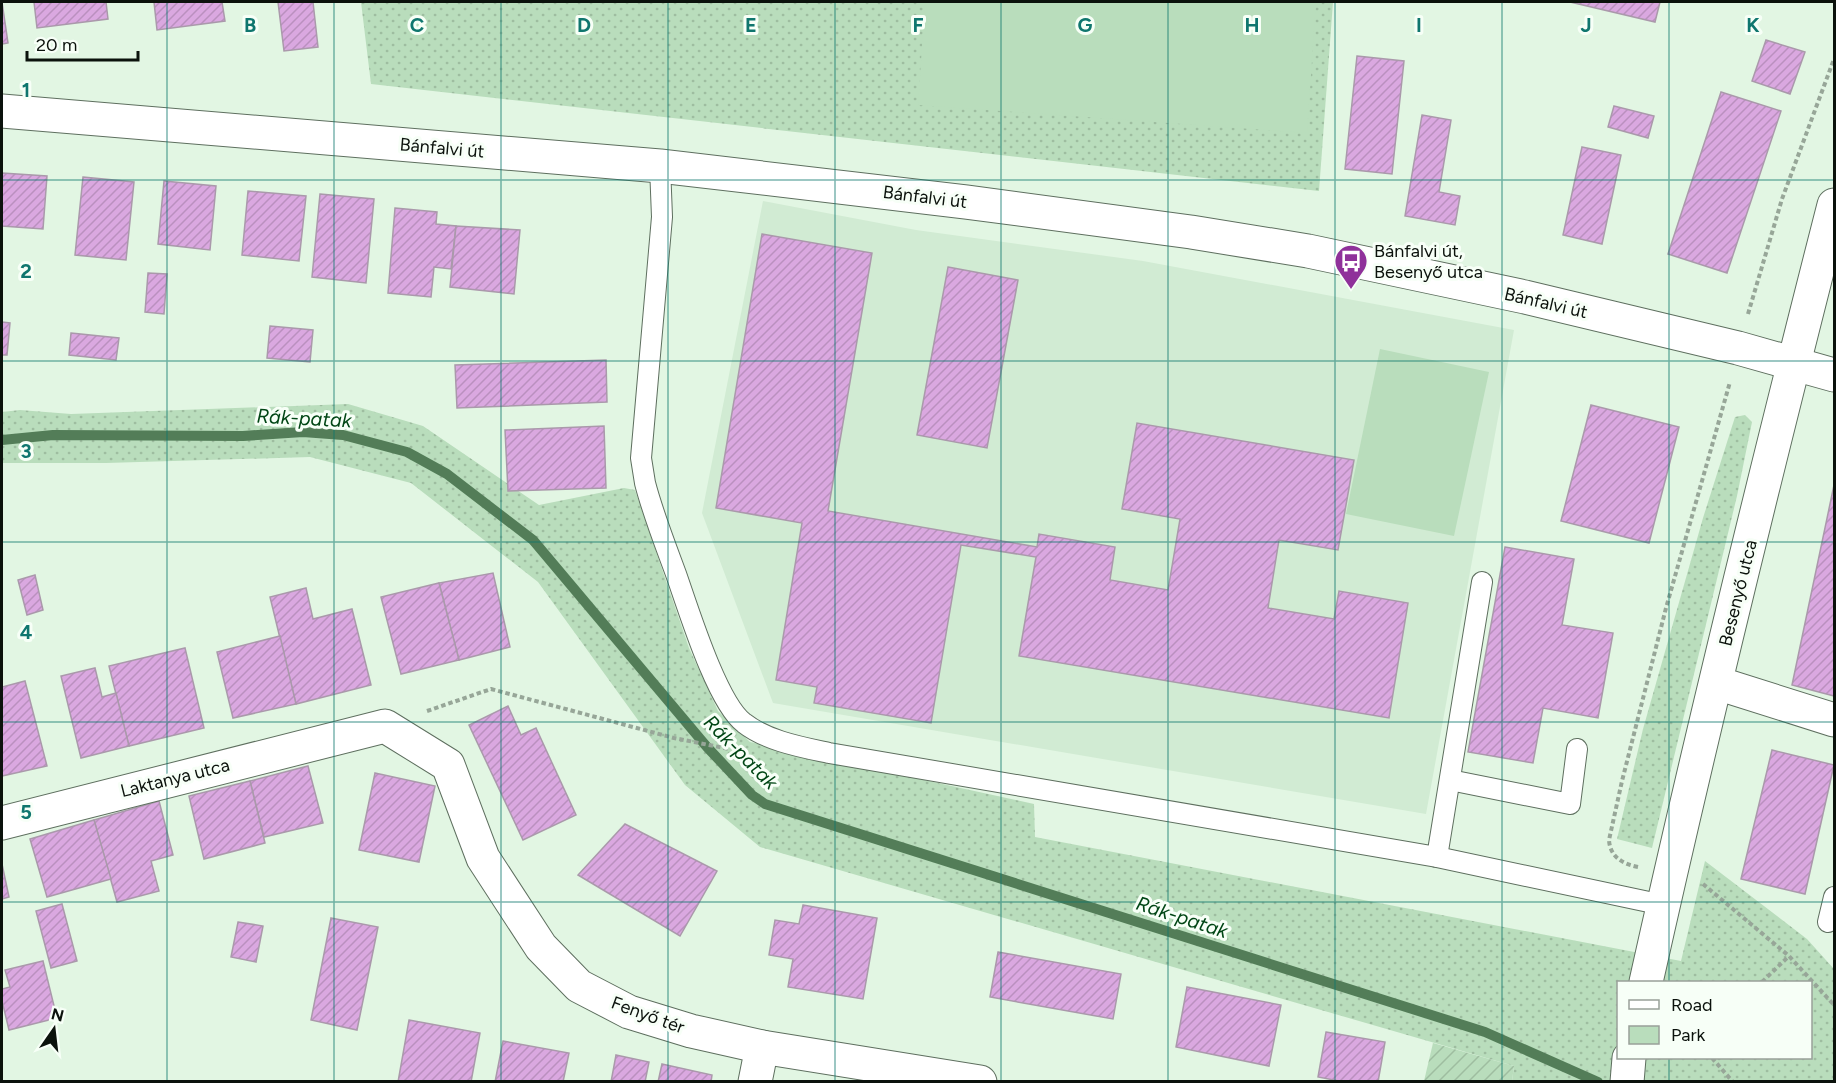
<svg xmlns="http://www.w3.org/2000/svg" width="1836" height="1083" viewBox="0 0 1836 1083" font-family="Figtree,sans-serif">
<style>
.built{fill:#d1ebd3}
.grass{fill:url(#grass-dots);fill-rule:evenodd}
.park{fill:#b9ddbc}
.garden{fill:url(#garden-furrows)}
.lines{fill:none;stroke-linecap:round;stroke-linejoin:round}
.stream{stroke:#537d58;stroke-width:10}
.building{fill:url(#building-hatch);stroke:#aa99ab;stroke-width:1.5}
.lane-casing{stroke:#5e6f5f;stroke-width:22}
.street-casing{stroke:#5e6f5f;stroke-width:35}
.secondary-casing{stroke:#5e6f5f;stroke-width:35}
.path{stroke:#97a698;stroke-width:4;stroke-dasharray:4.5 3;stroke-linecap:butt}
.lane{stroke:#fff;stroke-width:20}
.street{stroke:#fff;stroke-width:33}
.secondary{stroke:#fff;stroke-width:33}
.grid{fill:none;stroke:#0f766e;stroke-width:1.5;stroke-opacity:0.55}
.labels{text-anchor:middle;stroke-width:6;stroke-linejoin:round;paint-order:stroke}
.street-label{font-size:18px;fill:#0b120c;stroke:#f7fff7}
.poi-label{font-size:18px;fill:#0b120c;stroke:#f7fff7;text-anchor:start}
.water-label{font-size:20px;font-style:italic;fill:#014615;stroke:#f7fff7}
.grid-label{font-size:20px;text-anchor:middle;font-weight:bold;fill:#0f766e;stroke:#f7fff7;stroke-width:6;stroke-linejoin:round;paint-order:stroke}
</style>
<defs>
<pattern id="grass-dots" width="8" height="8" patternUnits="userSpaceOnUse" patternTransform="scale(1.5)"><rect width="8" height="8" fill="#b9ddbc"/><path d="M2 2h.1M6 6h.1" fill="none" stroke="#9ebda0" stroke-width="1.8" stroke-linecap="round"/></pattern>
<pattern id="garden-furrows" width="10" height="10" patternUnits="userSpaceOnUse" patternTransform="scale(1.5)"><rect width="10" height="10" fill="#b9ddbc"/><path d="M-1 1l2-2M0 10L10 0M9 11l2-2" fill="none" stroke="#9ebda0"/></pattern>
<pattern id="building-hatch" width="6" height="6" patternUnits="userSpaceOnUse" patternTransform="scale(1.5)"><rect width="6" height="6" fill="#daa8e0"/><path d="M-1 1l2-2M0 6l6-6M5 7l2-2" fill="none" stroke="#ba90bf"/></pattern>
</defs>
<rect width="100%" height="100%" fill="#e2f6e3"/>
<path class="built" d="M763 201 916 230 1143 261 1514 330 1426 814 773 703 702 513Z"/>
<g class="grass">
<path d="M361 2H1333L1319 191 371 84Z"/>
<path d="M348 404 423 426 539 505 624 488 635 490 689 648 718 711 750 742 1034 804 1035 837 1681 961 1705 861 1807 939 1834 969V1081H1512L1514 1066 760 847 685 785 538 582 411 483 310 457 106 463H2V412L20 410 71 414ZM1618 982H1810V1058H1618Z"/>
<path d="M1745 415 1752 422 1737 496 1652 848 1617 839 1643 729 1703 518 1735 417Z"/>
</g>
<g class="park">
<path d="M925 2H1316L1307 133 918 105Z"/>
<path d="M1380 349 1489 372 1454 536 1346 514Z"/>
</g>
<path class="garden" d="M1433 1043 1514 1066 1512 1081H1424Z"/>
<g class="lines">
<path class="stream" d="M2 440 53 435 243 436 303 432 343 435 407 452 447 474 533 540 707 747 752 795 765 804 1485 1032 1598 1082"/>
</g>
<g class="building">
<path d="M2 2 8 43 2 44Z"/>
<path d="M34 2H106L108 19 37 28Z"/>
<path d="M154 2H222L225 21 157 30Z"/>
<path d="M278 2H313L318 47 284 51Z"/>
<path d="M1570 2H1660L1655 22Z"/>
<path d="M1766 40 1805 52 1790 94 1752 81Z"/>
<path d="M1357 56 1404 61 1392 174 1345 169Z"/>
<path d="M1721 92 1781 111 1727 273 1668 254Z"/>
<path d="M1614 106 1654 116 1648 138 1608 127Z"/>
<path d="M1422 115 1451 120 1439 192 1460 196 1455 225 1405 216Z"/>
<path d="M1582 147 1621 155 1602 244 1563 235Z"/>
<path d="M2 173 47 176 43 229 2 226Z"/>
<path d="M83 177 134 182 126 260 75 255Z"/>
<path d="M164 181 216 186 210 250 158 244Z"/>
<path d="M248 191 306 196 299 261 242 255Z"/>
<path d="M320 194 374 199 366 283 312 277Z"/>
<path d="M395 208 437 212 436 224 456 226 451 269 434 267 431 297 388 293Z"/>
<path d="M456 226 520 230 514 294 450 287Z"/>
<path d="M762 234 872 253 828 511 1037 547 1039 534 1115 547 1110 580 1168 590 1180 519 1122 509 1137 423 1354 460 1338 550 1279 540 1268 608 1334 619 1339 591 1408 603 1389 718 1019 656 1036 557 961 545 931 723 814 703 817 687 776 680 802 523 716 508Z"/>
<path d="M948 267 1018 280 987 448 917 435Z"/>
<path d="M148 273 167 274 164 314 145 312Z"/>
<path d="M2 322 10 323 7 355H2Z"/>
<path d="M270 326 313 330 310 362 267 358Z"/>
<path d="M71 333 119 338 116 360 69 355Z"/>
<path d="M606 360 607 402 457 408 455 365Z"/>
<path d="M1591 405 1679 427 1649 543 1561 521Z"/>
<path d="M604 426 606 488 508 491 505 430Z"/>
<path d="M1834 485V696L1792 685Z"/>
<path d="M1505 547 1574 559 1562 625 1613 633 1598 718 1543 708 1533 763 1468 752Z"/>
<path d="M493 573 510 647 459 660 439 583Z"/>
<path d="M35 575 43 610 27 615 18 580Z"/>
<path d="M439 583 459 660 401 674 381 597Z"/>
<path d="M306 588 313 619 352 609 371 685 296 704 270 597Z"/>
<path d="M280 636 296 704 233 718 217 652Z"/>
<path d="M185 648 204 728 129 746 109 666Z"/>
<path d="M95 668 102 697 116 693 129 746 81 758 61 676Z"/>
<path d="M25 681 47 766 2 776V687Z"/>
<path d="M508 706 521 735 536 728 576 815 523 840 469 725Z"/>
<path d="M1772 750 1834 765 1805 894 1741 879Z"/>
<path d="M308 766 323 823 264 837 250 781Z"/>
<path d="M375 773 435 786 419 862 359 850Z"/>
<path d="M250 781 265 843 204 859 189 796Z"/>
<path d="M159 801 173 855 151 861 159 891 117 902 94 820Z"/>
<path d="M94 820 111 879 47 897 30 839Z"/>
<path d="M625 824 717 871 680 936 578 875Z"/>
<path d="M2 864 9 897 2 899Z"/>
<path d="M62 904 77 961 51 968 36 911Z"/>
<path d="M803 905 877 918 863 999 788 987 793 959 769 955 775 920 799 924Z"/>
<path d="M331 918 378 927 357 1030 311 1020Z"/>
<path d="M238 922 263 926 256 962 231 957Z"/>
<path d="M998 952 1121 974 1113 1019 990 997Z"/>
<path d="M43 961 57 1018 9 1030 2 1001V989L10 987 5 970Z"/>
<path d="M1187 987 1281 1005 1269 1066 1176 1047Z"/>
<path d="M409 1020 480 1033 471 1082H398Z"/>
<path d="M1326 1032 1385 1042 1378 1082H1344L1318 1077Z"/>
<path d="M503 1041 569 1053 563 1082H495Z"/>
<path d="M616 1055 649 1062 645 1082H611Z"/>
<path d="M662 1064 712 1075 711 1082H658Z"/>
</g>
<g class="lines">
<defs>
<g id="lane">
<path d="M660 166 662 217 641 458 645 483C653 514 665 544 676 574 688 608 717 703 744 723 767 741 801 747 829 753L1437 857 1663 905"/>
<path d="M1450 780 1570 804 1577 749"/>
<path d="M1437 857 1482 582"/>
<path d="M1828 922 1834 897"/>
</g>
<g id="street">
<path d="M1717 683 1834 720"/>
<path d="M2 823 385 726 448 765 483 858 541 947 579 986 629 1012 691 1031 762 1047 980 1082"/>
<path d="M1646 982C1704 722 1768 463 1834 205"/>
<path d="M755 1082 762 1047"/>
<path d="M1627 1082 1629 1058"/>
</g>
<path id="secondary" d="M2 111 660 166 966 202 1191 232 1308 251 1525 297 1738 348 1834 375"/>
</defs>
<use href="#lane" class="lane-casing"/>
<use href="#street" class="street-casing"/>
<use href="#secondary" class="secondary-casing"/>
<g class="path">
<path d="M1748 314 1782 199 1834 59"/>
<path d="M427 711 491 689 674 738 729 749"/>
<path d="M1638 867C1623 864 1610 857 1609 840L1622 781 1666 608 1730 382"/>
<path d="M1703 884 1789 956 1834 1005"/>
<path d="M1762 982 1789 956"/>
<path d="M1712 1058 1733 1082"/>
</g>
<use href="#lane" class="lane"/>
<use href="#street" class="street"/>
<use href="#secondary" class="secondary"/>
</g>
<path class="grid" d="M167 2V1082M334 2V1082M501 2V1082M668 2V1082M835 2V1082M1001 2V1082M1168 2V1082M1335 2V1082M1502 2V1082M1669 2V982M2 180H1834M2 361H1834M2 542H1834M2 722H1834M2 902H1834M1669 1058V1082"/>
<defs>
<symbol id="bus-pin" viewBox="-11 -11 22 30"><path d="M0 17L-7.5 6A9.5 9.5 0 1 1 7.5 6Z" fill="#8f319a" stroke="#f7fff7"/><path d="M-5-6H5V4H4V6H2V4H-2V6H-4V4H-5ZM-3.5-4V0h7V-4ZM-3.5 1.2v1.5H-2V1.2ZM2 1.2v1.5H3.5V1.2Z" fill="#fff"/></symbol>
</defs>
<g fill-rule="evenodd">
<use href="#bus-pin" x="1332" y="242" width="38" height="52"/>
</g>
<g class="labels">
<g class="street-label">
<text transform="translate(442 148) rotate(5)" y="6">Bánfalvi út</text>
<text transform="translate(925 197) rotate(7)" y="6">Bánfalvi út</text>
<text transform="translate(1546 303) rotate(13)" y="6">Bánfalvi út</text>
<text transform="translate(1738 593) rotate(-76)" y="6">Besenyő utca</text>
<text transform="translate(175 778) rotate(-14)" y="6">Laktanya utca</text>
<text transform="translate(648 1015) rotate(20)" y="6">Fenyő tér</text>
</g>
<g class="poi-label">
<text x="1374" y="257">Bánfalvi út,<tspan x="1374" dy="21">Besenyő utca</tspan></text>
</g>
<g class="water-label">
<text transform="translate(304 418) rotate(3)" y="7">Rák-patak</text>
<text transform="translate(741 752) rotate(45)" y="7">Rák-patak</text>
<text transform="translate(1182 917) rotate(18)" y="7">Rák-patak</text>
</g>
</g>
<g class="grid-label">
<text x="250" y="32">B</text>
<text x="417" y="32">C</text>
<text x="584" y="32">D</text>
<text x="751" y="32">E</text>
<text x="918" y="32">F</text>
<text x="1085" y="32">G</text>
<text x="1252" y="32">H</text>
<text x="1419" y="32">I</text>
<text x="1586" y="32">J</text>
<text x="1753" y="32">K</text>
<text x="26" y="97">1</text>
<text x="26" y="278">2</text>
<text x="26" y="458">3</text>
<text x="26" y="639">4</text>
<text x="26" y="819">5</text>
</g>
<rect width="1836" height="1083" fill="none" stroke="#0b120c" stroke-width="6"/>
<rect x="1617" y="981" width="195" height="78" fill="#f7fff7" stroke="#99a099" stroke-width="1.5"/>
<rect x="1629" y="1000" width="30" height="9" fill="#ffffff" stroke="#99a099" stroke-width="1.5"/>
<text x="1671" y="1011" font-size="18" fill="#0b120c">Road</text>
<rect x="1629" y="1026" width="30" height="18" fill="#b9ddbc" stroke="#99a099" stroke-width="1.5"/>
<text x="1671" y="1041" font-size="18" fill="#0b120c">Park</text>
<g transform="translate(54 1029) rotate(14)" stroke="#f7fff7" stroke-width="4.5" paint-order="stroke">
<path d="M0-4.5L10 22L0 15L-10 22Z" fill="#0b120c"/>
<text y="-9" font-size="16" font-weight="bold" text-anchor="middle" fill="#0b120c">N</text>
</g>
<path d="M27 51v9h111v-9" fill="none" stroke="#0b120c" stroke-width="3"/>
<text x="36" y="51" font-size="18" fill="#0b120c" stroke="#f7fff7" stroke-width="4.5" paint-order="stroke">20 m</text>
</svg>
